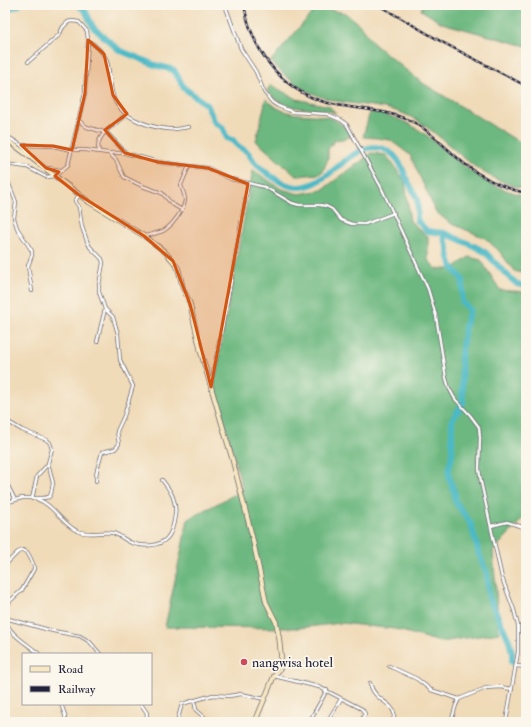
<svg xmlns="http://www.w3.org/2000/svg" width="531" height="727" viewBox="0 0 531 727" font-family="'IM FELL Double Pica',serif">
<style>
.forest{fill:#6db880;stroke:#486d5e}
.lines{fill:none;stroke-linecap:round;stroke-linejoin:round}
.river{stroke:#4cb9c6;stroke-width:6}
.street-casing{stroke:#6a6367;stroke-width:4}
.secondary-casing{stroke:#6a6367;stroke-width:5.5}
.street{stroke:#fff;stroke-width:2.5}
.secondary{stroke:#f7e8c3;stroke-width:4}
.rail-casing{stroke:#22223b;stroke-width:2.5}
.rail{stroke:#fbf7ec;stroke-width:1;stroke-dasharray:3;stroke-linecap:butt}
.marked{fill:#d45411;fill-opacity:0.2;stroke:#d45411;stroke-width:3;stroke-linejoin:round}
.poi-dot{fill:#d1495b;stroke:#fbf7ec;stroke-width:1.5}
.labels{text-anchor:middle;stroke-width:3.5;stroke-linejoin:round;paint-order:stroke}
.poi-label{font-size:14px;fill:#22223b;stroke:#fbf7ec;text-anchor:start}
</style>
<rect width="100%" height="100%" fill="#fbf7ec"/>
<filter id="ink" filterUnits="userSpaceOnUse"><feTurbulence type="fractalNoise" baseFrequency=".025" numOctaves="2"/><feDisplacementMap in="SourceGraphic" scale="8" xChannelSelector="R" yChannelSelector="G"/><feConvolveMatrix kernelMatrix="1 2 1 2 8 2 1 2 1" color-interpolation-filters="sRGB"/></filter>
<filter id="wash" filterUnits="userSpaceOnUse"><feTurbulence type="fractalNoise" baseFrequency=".012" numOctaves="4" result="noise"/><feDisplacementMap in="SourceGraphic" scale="16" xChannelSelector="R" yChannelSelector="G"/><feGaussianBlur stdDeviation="0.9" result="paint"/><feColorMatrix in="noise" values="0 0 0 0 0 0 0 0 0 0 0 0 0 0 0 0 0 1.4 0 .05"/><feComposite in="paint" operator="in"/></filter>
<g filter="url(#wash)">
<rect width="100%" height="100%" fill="#f0dbb9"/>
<g class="forest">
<path d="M423 5H526V46L442 23 421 10Z"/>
<path d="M317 7 345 13 361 26 374 44 421 82 516 140 526 143V189C505 184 486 176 469 162 450 147 433 129 411 117 388 105 363 106 337 101 310 96 289 82 271 61Z"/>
<path d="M271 85 296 99 329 106 336 113C311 105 285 115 267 90Z"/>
<path d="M266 99C295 129 327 99 352 136L343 139 335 140 328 149V159L323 171 319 174 296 176 256 141Z"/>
<path d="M370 112C423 119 440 152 481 178 495 187 510 192 526 196V271L522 273 514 271 499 251 485 238 450 223 436 212 410 155 390 140 377 138 363 137Z"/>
<path d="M372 153 386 155 405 181 410 221 428 237V260L437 269H452L469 257 481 260 500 290 526 292V515L493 551 499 633 440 642 395 629 341 623 299 628 165 627 188 519 243 490 214 383 253 170 281 189 299 194 322 190Z"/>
</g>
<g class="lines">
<g class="river">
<path d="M78 5 85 10 93 27 119 50 155 65 174 70 184 88 207 105 215 123 222 127 227 138C228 139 232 140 233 140 235 142 235 144 237 145 240 149 246 149 249 154 251 157 253 161 256 164 265 172 279 183 291 186 328 196 353 131 388 151 397 156 402 165 405 175 408 183 415 192 417 199 419 205 417 214 417 220L427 231 444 233 472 245 485 252 508 276 517 284 526 286"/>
<path d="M5 12 11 8 19 5"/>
<path d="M444 233 445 241 448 247V254L452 267 463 280 462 302 470 310 465 326 461 357 463 403 452 420V455L449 469V478L455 494V501L471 524 479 554 487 574 489 598 509 640 512 653V662"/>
</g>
</g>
</g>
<g filter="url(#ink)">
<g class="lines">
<defs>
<g id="street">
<path d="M225 5 241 49 256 72 264 92 272 102 278 106 293 112 327 114 341 120 347 125 381 187 428 289 436 316 446 378 449 388 455 399 470 415 479 427 480 438 479 469 481 482 502 578 514 610 518 626V652L506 722"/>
<path d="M88 40C116 60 105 68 113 96 119 117 148 127 168 129 175 130 182 128 189 127"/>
<path d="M78 120 87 127 107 133 125 152"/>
<path d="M5 135 21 145 35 159"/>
<path d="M21 145 53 146 72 150H85L108 153H125L158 162 208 168 231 179 265 187 292 203 299 205H320L326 206 332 209 341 220 352 224H365L394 213"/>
<path d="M99 151C95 140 106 130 114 125 118 122 122 117 127 114"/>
<path d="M109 153 116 160 124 177 142 186 162 193 172 204 182 210"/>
<path d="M5 164 27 167 46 177 55 176 68 165 85 93 88 40 87 31 79 22 72 21 68 22 63 27 59 35 28 62"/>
<path d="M47 168 61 170"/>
<path d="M5 174 16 202 14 218 17 228 32 251V255L28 266 32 291"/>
<path d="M79 195 75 201 79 207 82 227 87 241 90 247 102 259 103 263 99 285V292L105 309 97 342"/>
<path d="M145 236C151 235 157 233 163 231 172 226 184 210 185 200 185 194 182 190 181 185L189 166"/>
<path d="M211 384 230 287 248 184"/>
<path d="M5 420 22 430 47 440 50 443 52 449 48 463 53 483 51 494 49 497 43 498H22L5 503"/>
<path d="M5 480 15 500"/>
<path d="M96 481C95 471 100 462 102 452L115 449 119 444 117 431 124 416 133 386 120 360 118 334 113 317 105 309"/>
<path d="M32 499 37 476 48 464"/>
<path d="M37 499C54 505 61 523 77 531 89 536 101 531 113 533 120 535 126 541 132 543 142 547 159 547 167 538 172 533 174 523 175 515 177 501 171 491 162 480"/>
<path d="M491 526 507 522 526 528"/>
<path d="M5 565 18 552 23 550 27 552 30 557 34 566V569L22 590 10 601 5 608"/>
<path d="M5 618 53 631 80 636 90 642 100 654"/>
<path d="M5 619C10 636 27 643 39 654"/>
<path d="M5 631 8 642"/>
<path d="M389 666 417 679 431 690 459 699"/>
<path d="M516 666 526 667"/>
<path d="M274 676 319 687 362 709 365 714 360 722"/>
<path d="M370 683C374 701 391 701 394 713 395 716 393 719 392 722"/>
<path d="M194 700 196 710 210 722"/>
<path d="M61 704 65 715V722"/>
<path d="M141 704 147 713 146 722"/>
<path d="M177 722 182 704 213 695 229 696 241 694 265 699"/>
<path d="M309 722 327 690"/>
<path d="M327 722 341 699"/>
<path d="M451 722 456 705 459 699 486 688 500 687 512 689"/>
</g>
<path id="secondary" d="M5 138 89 202 144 236 164 251 173 261 178 268 183 288 190 304 201 353 232 458 252 536 266 602 276 622 279 637 281 656 280 669 274 676 255 722"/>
</defs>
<use href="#street" class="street-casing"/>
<use href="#secondary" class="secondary-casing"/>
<use href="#street" class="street"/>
<use href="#secondary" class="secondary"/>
<defs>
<g id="rail">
<path d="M244 5C253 55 286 96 337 105 366 110 390 110 417 124 435 135 449 152 466 165 484 179 503 188 526 193"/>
<path d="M378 5 442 42 526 86"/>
</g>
</defs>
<use href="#rail" class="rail-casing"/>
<use href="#rail" class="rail"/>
</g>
</g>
<path class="marked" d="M88 40 104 54 113 95 127 114 105 130 125 153 158 162 208 168 248 184 211 387 190 304 173 261 144 236 79 195 55 176 59 172 46 168 21 145 53 146 72 150 85 93Z"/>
<circle class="poi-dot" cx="244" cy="662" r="4"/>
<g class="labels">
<g class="poi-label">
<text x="252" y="667">nangwisa hotel</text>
</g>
</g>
<rect width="531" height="727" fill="none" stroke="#fbf7ec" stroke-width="20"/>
<rect x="22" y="653" width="130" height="52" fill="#fbf7ec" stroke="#a4a2a5"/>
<rect x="30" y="666" width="20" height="6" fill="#f7e8c3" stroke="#a4a2a5"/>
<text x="58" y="673" font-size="12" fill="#22223b">Road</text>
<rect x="30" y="686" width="20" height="6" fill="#22223b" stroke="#a4a2a5"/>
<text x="58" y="693" font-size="12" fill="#22223b">Railway</text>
</svg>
